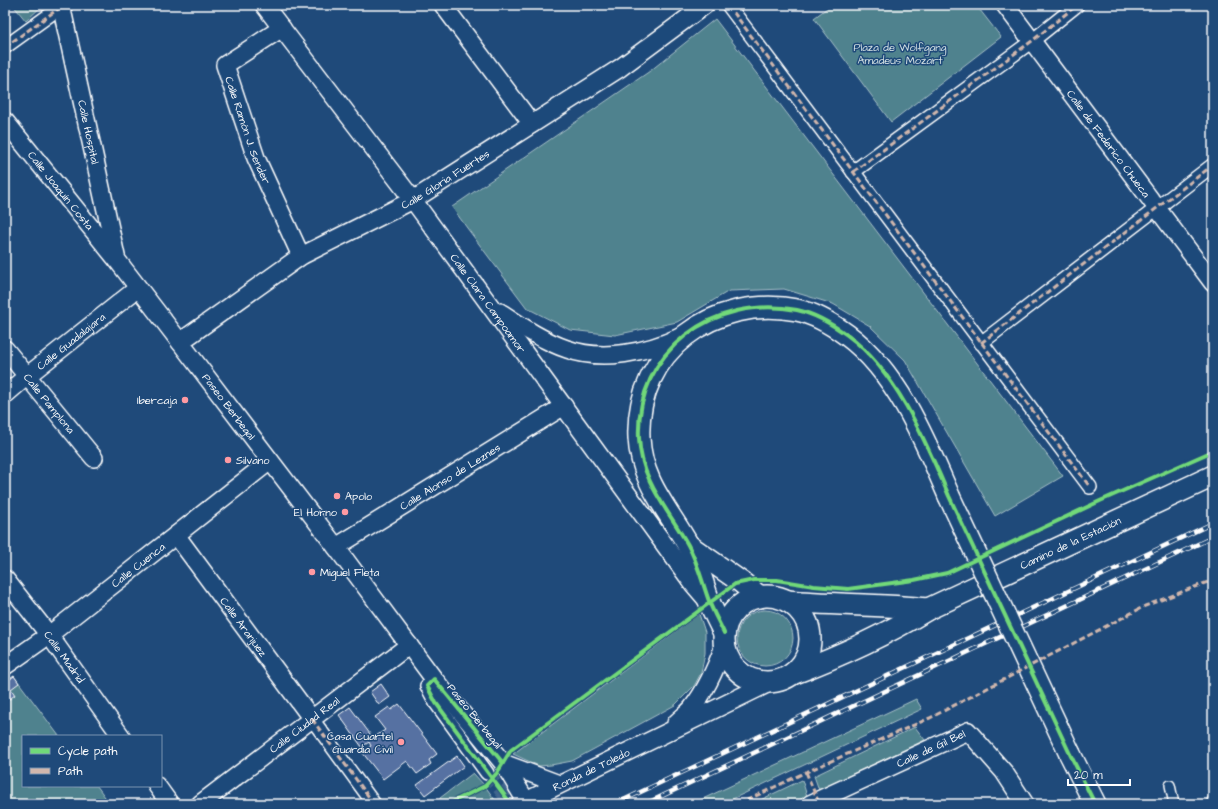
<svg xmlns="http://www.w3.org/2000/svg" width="1218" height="809" viewBox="0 0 1218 809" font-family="'Architects Daughter',sans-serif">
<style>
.green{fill:#4f828e;stroke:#a7c0c6}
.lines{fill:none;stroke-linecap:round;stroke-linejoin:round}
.stream{stroke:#92b0ca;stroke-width:6}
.building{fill:#5771a2;stroke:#fff}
.pedestrian-tunnel{stroke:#41658e;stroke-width:13;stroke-dasharray:13 6;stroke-linecap:butt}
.service-casing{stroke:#fff;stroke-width:12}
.pedestrian-casing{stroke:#fff;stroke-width:16}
.minor-casing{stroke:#fff;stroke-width:20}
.tertiary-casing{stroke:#fff;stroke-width:24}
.service{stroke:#1f4a7a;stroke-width:9}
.pedestrian{stroke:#1f4a7a;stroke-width:13}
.minor{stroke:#1f4a7a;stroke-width:17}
.tertiary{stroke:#1f4a7a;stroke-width:21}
.rail-casing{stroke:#fff;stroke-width:4.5}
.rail{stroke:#1f4a7a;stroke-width:3;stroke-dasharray:9;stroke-linecap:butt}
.tertiary-bridge-casing{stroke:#fff;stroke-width:24;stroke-linecap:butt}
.tertiary-bridge{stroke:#1f4a7a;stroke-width:21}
.quiet{stroke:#d1b7ad;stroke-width:3;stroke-dasharray:6 3;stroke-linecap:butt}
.cycleway-casing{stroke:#1f4a7a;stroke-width:6}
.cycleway{stroke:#71d979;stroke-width:4}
.poi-dot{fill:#ff9aa2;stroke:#1f4a7a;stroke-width:1.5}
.labels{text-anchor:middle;stroke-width:3;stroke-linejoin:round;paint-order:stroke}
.park-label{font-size:11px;fill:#d3e0e3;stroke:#1f4a7a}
.street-label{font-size:11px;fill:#fff;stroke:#1f4a7a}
.poi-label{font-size:11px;fill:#fff;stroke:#1f4a7a;text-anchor:end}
</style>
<rect width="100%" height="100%" fill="#1f4a7a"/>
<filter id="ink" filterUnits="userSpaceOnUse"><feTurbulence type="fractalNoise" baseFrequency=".025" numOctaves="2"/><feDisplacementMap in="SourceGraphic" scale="8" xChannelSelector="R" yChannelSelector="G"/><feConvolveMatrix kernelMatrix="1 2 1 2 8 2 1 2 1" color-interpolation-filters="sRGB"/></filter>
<g filter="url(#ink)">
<g class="green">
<path d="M13 5H43L26 21Z"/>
<path d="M831 5H976L1001 37 891 122 814 18Z"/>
<path d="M715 19 1063 476 995 516 905 360 870 326 833 304 784 289 729 291 677 322 615 335 570 330 527 308 467 228 452 207 650 71Z"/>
<circle cx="765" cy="638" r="28"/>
<path d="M699 614 705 632V653L701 673 694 686 675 705 572 761 551 765 539 766 513 754Z"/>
<path d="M14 676 59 736H23V786H97L110 804H5V683Z"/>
<path d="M916 699 922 709 722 804H692Z"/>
<path d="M915 727 925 740 819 790 814 776Z"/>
<path d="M473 773 485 786 495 800 484 804H440V798Z"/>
<path d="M802 780 807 796 790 804H752Z"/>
</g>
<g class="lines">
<path class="stream" d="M1207 804 1213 793"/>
</g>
<g class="building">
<path d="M14 676 19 683 11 689 15 695 5 702V683Z"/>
<path d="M381 684 390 697 379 705 370 692Z"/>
<path d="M399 704 437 754 429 760 431 764 417 774 407 761 383 779 362 752 371 746 369 742 362 747 339 715 350 707 373 738 385 730 375 717 389 707 391 710Z"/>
<path d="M457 756 464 766 425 795 417 785Z"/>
</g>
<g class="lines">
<path class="pedestrian-tunnel" d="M487 773 511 804"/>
<defs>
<path id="service" d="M1170 785 1174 804"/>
<g id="pedestrian">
<path d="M728 5 1090 487"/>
<path d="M5 47 62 6"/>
<path d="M853 172 1032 41 1077 5"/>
<path d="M981 343 1213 165"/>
<path d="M434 679 427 686 436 703 487 773"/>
<path d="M312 719 374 804"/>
</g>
<g id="minor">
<path id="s1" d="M61 5 116 256"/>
<path id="s2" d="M264 5 413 200 694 585 706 599"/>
<path d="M443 5 532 124"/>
<path id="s3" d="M1005 5 1213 283"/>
<path id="s4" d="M282 28 225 65 256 158 301 256"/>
<path id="s5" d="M5 121 117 260 180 342 336 547 434 679 503 763 526 801"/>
<path d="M500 312C521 326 543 341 567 349 603 362 647 352 680 337"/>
<path id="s6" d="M180 342 301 256 413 200 620 68 705 5"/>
<path id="s7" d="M5 349 94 458"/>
<path id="s8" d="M5 395 27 376 138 288"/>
<path id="s9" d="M176 535 312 719"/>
<path id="s10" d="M336 547 564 406"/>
<path id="s11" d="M5 579 49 635 121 736"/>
<path id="s12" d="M5 666 49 635 270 461"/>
<path d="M676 723C681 718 688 713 692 708 707 689 716 668 724 646"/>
<path d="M503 763 559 784"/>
<path d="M157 786 170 804"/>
<path id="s13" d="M200 804 409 645"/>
<path id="s14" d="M520 804 771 682"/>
<path id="s15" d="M810 804 968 731 1004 772 1025 804"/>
</g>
<g id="tertiary">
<path d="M688 545 741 582 760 597"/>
<circle cx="767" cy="639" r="43"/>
<path d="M787 601C834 605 881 604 928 609"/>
<path d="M724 633C719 622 713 612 709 601 702 582 698 563 688 545 668 509 641 482 639 438 635 351 714 294 797 310 815 314 832 324 847 335 897 372 925 440 949 496"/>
<path id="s16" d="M792 674C837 657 887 634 928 609L1213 476"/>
<path d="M1070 754 1095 804"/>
</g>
</defs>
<use href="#service" class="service-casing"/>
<use href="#pedestrian" class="pedestrian-casing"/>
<use href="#minor" class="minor-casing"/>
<use href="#tertiary" class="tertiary-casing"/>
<use href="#service" class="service"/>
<use href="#pedestrian" class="pedestrian"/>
<use href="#minor" class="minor"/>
<use href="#tertiary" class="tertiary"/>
<defs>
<g id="rail">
<path d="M615 804 1213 523"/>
<path d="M645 804 1213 537"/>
</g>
</defs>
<use href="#rail" class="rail-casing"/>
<use href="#rail" class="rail"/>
<defs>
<path id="tertiary-bridge" d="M949 496 1070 754"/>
</defs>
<use href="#tertiary-bridge" class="tertiary-bridge-casing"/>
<use href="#tertiary-bridge" class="tertiary-bridge"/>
<g class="quiet">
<path d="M728 5 1090 487"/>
<path d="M5 47 62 6"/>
<path d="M853 172 1032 41 1077 5"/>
<path d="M981 343 1213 165"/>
<path d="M312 719 374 804"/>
<path d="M806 772 818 801"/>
<path d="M739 804 806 772 930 718 1145 606 1213 580"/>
</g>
<defs>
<g id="cycleway">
<path d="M724 633C719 622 713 612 709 601 702 582 698 563 688 545 668 509 641 482 639 438 635 351 714 294 797 310 815 314 832 324 847 335 897 372 925 440 949 496L1070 754 1095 804"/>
<path d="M503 763 434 679 427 686 436 703 511 804"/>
<path d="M448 804 485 786 497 773 511 750 735 584 754 580H777L814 586 848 589 914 580 947 573 1100 501 1213 451"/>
</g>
</defs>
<use href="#cycleway" class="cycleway-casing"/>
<use href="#cycleway" class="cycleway"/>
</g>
</g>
<g class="poi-dot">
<circle cx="185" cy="400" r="4"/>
<circle cx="228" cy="460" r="4"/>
<circle cx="337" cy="496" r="4"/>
<circle cx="345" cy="512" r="4"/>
<circle cx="312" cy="572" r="4"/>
<circle cx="401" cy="742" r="4"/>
</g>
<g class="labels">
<g class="park-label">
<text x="900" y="51">Plaza de Wolfgang<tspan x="900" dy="13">Amadeus Mozart</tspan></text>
</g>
<g class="street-label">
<text dy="4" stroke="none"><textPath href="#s4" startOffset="137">Calle Ramón J. Sender</textPath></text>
<text dy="4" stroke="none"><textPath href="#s1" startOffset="130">Calle Hospital</textPath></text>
<text dy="4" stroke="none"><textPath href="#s3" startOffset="173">Calle de Federico Chueca</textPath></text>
<text dy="4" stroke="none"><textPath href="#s6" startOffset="312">Calle Gloria Fuertes</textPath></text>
<text dy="4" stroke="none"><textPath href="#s5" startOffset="89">Calle Joaquín Costa</textPath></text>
<text dy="4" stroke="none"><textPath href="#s2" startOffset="373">Calle Clara Campoamor</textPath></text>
<text dy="4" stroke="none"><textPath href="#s8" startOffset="85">Calle Guadalajara</textPath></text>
<text dy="4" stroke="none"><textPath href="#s7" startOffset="70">Calle Pamplona</textPath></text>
<text dy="4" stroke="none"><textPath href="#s5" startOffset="363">Paseo Berbegal</textPath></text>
<text dy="4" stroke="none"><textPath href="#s10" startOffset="134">Calle Alonso de Leznes</textPath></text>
<text dy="4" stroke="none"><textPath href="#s16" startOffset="308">Camino de la Estación</textPath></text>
<text dy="4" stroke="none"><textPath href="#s12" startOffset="167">Calle Cuenca</textPath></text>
<text dy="4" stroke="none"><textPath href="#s9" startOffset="114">Calle Aranjuez</textPath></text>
<text dy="4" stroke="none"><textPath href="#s11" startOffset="98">Calle Madrid</textPath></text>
<text transform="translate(475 716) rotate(51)" y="4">Paseo Berbegal</text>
<text dy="4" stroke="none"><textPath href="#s13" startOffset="131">Calle Ciudad Real</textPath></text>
<text dy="4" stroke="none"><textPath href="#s15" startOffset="133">Calle de Gil Bel</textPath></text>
<text dy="4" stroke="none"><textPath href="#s14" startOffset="79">Ronda de Toledo</textPath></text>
</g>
<g class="poi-label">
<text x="177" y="404">Ibercaja</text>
<text x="236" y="464" text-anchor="start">Silvano</text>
<text x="345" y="500" text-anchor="start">Apolo</text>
<text x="337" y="516">El Horno</text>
<text x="320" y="576" text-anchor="start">Miguel Fleta</text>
<text x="393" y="740">Casa Cuartel<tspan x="393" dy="13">Guardia Civil</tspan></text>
</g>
</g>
<rect width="1218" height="809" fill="none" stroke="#1f4a7a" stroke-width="20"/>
<rect x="10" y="10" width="1198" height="789" fill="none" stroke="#fff" stroke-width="1.5" filter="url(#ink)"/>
<rect x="22" y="735" width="140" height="52" fill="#1f4a7a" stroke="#7992af"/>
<rect x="30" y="748" width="20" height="6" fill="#71d979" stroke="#7992af"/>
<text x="58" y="755" font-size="12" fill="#ffffff">Cycle path</text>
<rect x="30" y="768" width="20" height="6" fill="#d1b7ad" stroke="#7992af"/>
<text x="58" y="775" font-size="12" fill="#ffffff">Path</text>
<path d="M1068 779v6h62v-6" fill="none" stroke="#ffffff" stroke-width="2"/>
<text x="1074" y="779" font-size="12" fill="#ffffff" stroke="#1f4a7a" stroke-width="3" paint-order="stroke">20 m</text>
</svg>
